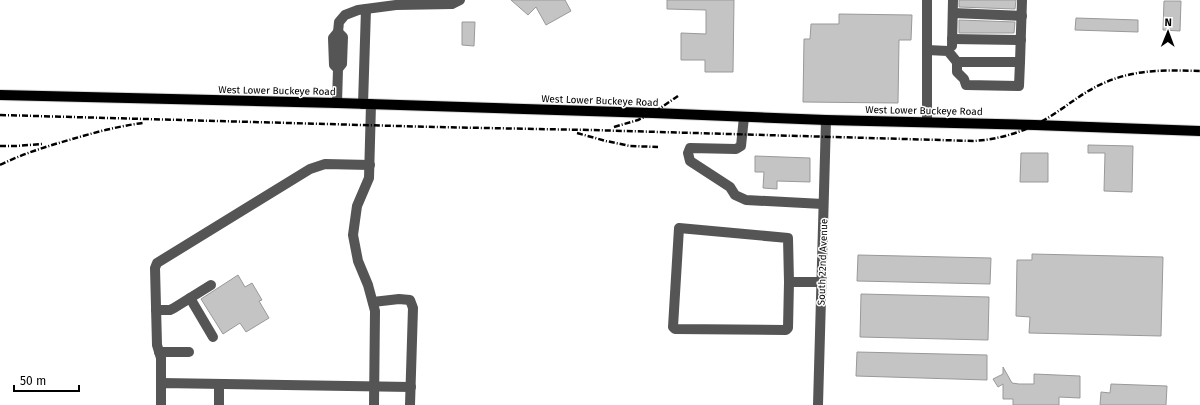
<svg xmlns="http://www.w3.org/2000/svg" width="1200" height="405" viewBox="0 0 1200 405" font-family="'Fira Sans',sans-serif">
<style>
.building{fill:#c4c4c4;stroke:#999}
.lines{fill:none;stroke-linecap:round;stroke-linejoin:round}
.major-casing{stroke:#dbdbdb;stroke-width:12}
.minor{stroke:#555;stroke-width:10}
.major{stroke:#000;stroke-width:10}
.rail{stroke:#000;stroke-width:2.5;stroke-dasharray:6 2 1 2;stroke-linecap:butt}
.labels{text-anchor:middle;stroke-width:3;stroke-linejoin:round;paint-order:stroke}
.street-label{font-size:10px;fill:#000;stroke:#fff}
</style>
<rect width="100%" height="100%" fill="#fff"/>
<g class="building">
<path d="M511 0H565L571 11 546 25 536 7 528 15Z"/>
<path d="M667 0H734L733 72H705V60H681V33L706 34V10L667 9Z"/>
<path d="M959 0H1016L1015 9 959 7Z"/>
<path d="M1164 1H1181L1180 31 1163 30Z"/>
<path d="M839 14 912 15 911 40H899L898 103 803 102 804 39H810L811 24H839Z"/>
<path d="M1076 18 1138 20V32L1075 30Z"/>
<path d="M959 20 1015 22 1014 33H959Z"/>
<path d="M462 22H475L474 46 462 45Z"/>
<path d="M1088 145 1133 146 1132 192 1104 191 1105 153H1088Z"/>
<path d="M1021 153H1048V182H1020Z"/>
<path d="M755 156 810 158V182L777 181V189L763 188 764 172H755Z"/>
<path d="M1032 254 1163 257 1161 336 1029 333 1030 317 1016 316 1017 260H1032Z"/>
<path d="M858 255 991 258 990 284 857 281Z"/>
<path d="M238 275 245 287 252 283 262 300 259 301 269 318 246 332 240 323 223 334 201 299Z"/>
<path d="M861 294 989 297 988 340 860 337Z"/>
<path d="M857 352 987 355V380L856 376Z"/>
<path d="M1003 367 1012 383 1019 384H1034V374L1080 376V398L1059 397V405H1013V399H1003V384L998 387 993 379 1003 374Z"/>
<path d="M1111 384 1167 386 1166 405H1100L1101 392 1110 393Z"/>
</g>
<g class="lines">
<defs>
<path id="major" d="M0 95 337 103 653 113 826 120 1035 125 1200 131"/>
</defs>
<use href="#major" class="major-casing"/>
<g class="minor">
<path d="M927 0V121"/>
<path d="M953 13 1022 16"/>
<path d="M338 32 339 22 345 15 358 10 396 5 452 4 460 0"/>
<path d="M952 39 1021 40"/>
<path d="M952 46 953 0"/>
<path d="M927 50 948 51 957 62H1020L1022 0"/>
<path d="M957 62V72L964 79 966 85 1019 86 1020 62"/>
<path d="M337 103 338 69 334 65 333 38 338 32 343 37 342 64 338 69"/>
<path d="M363 104 366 9"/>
<path d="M371 104 369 178 357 206 353 235 358 261 368 285 375 311 374 405"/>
<path d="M744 117 741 146 736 149 690 148 688 153 690 161 730 187 735 195 746 200 823 204"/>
<path d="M789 282 788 238 679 228 673 327 675 329 786 330 788 328 789 282H821"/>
<path d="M190 298 213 337"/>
<path d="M373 302 399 299 410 300 413 308 410 405"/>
<path d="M156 310H170L174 308 211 285"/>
<path d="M159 352H189"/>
<path d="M161 383V358L157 345 155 268 157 263 310 169 325 164 370 165"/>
<path d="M219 384V405"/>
<path d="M161 405V383L411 387"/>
<path d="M818 405 826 120"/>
</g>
<use href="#major" class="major"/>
<g class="rail">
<path d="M0 115 434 127 590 130 974 141C1003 139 1030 130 1054 114 1071 103 1085 91 1104 83 1135 69 1166 70 1200 71"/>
<path d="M614 127 638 120 653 113 678 96"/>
<path d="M577 133 606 141 630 146 658 147"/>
<path d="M0 146H16L42 144"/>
<path d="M0 165C22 154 45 147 69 140 93 133 118 126 143 123"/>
</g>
</g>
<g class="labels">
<g class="street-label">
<text transform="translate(277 90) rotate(1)" y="4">West Lower Buckeye Road</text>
<text transform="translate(600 100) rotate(2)" y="4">West Lower Buckeye Road</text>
<text transform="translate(924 110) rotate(1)" y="4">West Lower Buckeye Road</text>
<text transform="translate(822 262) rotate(-88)" y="4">South 22nd Avenue</text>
</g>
</g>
<g transform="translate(1168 32) rotate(1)" stroke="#ffffff" stroke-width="3" paint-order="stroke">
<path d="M0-3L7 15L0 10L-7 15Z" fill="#000000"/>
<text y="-6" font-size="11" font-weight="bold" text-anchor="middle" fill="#000000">N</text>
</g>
<path d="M14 385v6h65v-6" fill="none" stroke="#000000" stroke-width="2"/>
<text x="20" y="385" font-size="12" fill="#000000" stroke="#ffffff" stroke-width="3" paint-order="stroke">50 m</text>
</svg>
